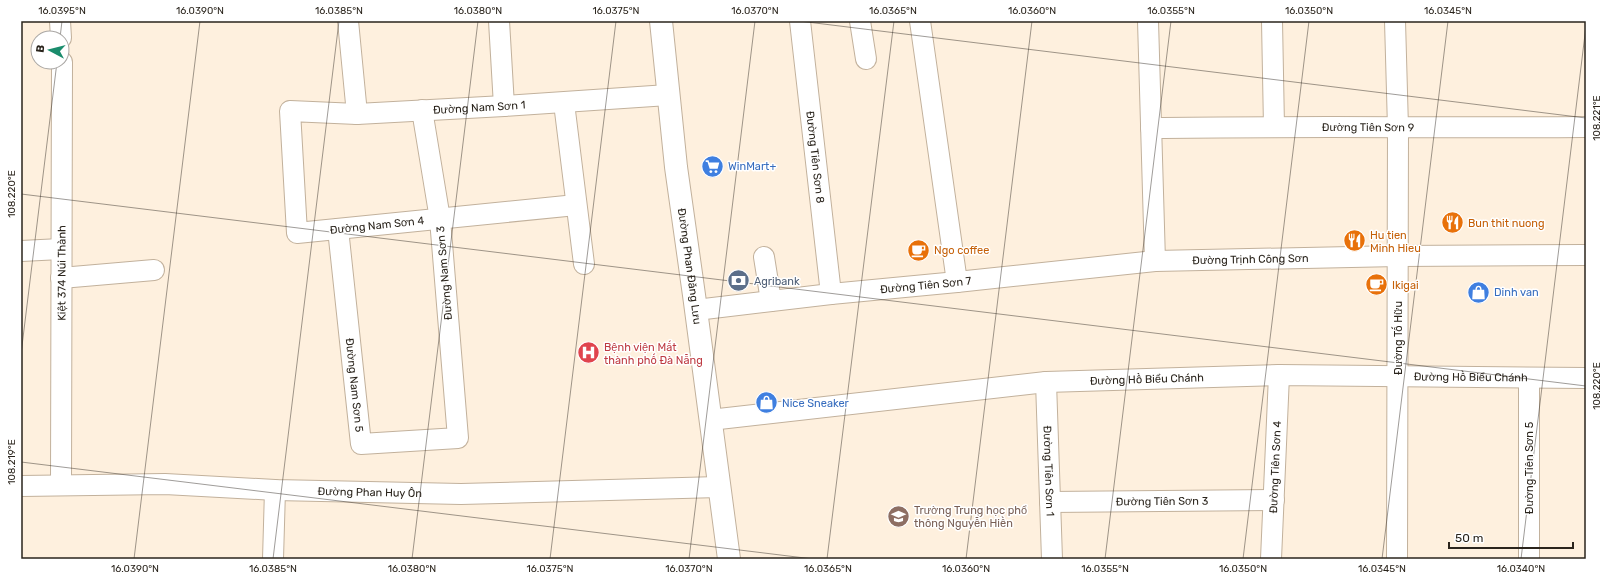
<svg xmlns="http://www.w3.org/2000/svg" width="1607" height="580" viewBox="0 0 1607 580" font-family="Rubik,sans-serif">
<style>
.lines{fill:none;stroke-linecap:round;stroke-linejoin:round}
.minor-casing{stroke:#c2b19c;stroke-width:22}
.tertiary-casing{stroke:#c2b19c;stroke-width:24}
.minor{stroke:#fff;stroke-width:20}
.tertiary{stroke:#fff;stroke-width:22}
.ticks{fill:none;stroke:#2a241c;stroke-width:1;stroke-opacity:0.45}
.labels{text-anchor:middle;stroke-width:3;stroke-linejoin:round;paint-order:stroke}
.street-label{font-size:11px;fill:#2a241c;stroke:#fff}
.shop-label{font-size:11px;fill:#366cbe;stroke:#fff;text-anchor:start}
.food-label{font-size:11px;fill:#c56008;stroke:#fff;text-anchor:start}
.service-label{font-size:11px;fill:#4e5e75;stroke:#fff;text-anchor:start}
.health-label{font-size:11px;fill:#be3a42;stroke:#fff;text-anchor:start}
.education-label{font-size:11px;fill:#785e54;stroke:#fff;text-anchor:start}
.neatline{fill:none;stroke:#2a241c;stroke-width:1.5}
.ticks-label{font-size:10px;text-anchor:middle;fill:#2a241c}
</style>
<rect width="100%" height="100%" fill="#fef0de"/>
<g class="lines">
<defs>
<g id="minor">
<path d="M60 21 61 38"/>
<path d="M348 21 357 114"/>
<path d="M499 21 504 106"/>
<path id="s1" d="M800 21 831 294"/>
<path d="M860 21 866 59"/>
<path d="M920 21 957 282"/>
<path d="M1148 21 1155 261"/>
<path d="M1272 21 1274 127"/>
<path d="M1395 21 1398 128 1397 559"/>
<path d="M564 103 584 264"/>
<path id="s2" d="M1151 128C1296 126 1441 128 1586 127"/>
<path id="s3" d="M576 205 297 233 290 111 357 114 504 106 668 95"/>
<path id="s4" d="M338 229 361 444 458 438 440 219 422 110"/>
<path d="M21 251 61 249"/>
<path d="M764 257 771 301"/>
<path d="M61 278 154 270"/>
<path id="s5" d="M696 310 831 294 957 282 1155 261 1398 256 1586 255"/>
<path id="s6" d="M1046 382 1052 559"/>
<path id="s7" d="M710 420 1046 382 1279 375 1586 378"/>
<path id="s8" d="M61 485 62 62"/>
<path id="s9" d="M21 486 165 484 275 490 461 494 719 487"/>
<path id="s10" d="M1050 502 1274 500"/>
<path d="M273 559 275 490"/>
<path id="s11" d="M1271 559 1279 375"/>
<path d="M1529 559V378"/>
</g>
<g id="tertiary">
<path id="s12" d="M661 21 676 167 694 295 729 559"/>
</g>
</defs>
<use href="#minor" class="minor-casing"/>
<use href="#tertiary" class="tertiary-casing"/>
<use href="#minor" class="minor"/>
<use href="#tertiary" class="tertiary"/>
</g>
<path class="ticks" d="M799 21 1586 118M60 38 62 21M21 194 1586 386M21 354 57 62M21 462 813 559M134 559 200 21M273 559 339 21M412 559 478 21M550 559 616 21M689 559 755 21M827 559 894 21M966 559 1032 21M1105 559 1171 21M1243 559 1309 21M1382 559 1448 21M1521 559 1586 26"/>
<defs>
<symbol id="supermarket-disc" viewBox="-11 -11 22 22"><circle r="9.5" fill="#3f7fe0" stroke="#fff"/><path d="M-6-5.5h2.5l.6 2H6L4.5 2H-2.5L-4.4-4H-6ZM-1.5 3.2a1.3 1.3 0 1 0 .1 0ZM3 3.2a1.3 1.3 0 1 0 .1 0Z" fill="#fff"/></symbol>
<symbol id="restaurant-disc" viewBox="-11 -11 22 22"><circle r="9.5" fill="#e8710a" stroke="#fff"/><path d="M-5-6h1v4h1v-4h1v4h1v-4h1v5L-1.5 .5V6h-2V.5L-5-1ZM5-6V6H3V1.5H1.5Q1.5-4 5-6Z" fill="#fff"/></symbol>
<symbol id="cafe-disc" viewBox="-11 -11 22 22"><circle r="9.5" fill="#e8710a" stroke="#fff"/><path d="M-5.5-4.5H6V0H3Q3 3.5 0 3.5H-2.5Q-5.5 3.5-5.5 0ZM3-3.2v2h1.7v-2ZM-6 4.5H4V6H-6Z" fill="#fff"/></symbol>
<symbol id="bank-disc" viewBox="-11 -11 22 22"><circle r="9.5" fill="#5c6f8a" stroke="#fff"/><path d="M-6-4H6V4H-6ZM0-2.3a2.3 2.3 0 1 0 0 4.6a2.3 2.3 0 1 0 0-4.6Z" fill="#fff"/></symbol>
<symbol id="shop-disc" viewBox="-11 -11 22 22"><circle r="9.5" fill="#3f7fe0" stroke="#fff"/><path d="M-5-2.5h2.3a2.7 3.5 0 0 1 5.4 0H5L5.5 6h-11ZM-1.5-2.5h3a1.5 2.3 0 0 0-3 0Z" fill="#fff"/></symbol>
<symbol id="hospital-disc" viewBox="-11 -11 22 22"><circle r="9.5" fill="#e0444e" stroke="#fff"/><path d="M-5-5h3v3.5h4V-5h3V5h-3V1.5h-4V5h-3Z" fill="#fff"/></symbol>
<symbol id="school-disc" viewBox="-11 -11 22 22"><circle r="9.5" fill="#8d6e63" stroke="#fff"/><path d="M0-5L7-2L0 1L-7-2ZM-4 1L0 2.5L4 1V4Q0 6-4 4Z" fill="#fff"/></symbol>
</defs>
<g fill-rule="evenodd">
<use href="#supermarket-disc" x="700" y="154" width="25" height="25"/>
<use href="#restaurant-disc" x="1440" y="210" width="25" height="25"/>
<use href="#restaurant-disc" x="1342" y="228" width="25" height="25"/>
<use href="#cafe-disc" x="906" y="238" width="25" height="25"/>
<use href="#bank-disc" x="726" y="268" width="25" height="25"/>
<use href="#cafe-disc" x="1364" y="272" width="25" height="25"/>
<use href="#shop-disc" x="1466" y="280" width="25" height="25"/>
<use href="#hospital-disc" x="576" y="340" width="25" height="25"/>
<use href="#shop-disc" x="754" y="390" width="25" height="25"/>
<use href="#school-disc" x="886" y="504" width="25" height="25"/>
</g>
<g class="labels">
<g class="street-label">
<text dy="4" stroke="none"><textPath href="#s3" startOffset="592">Đường Nam Sơn 1</textPath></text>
<text dy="4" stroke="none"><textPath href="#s2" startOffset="217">Đường Tiên Sơn 9</textPath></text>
<text dy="4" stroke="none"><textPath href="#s1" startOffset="137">Đường Tiên Sơn 8</textPath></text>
<text transform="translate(377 225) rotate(-6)" y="4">Đường Nam Sơn 4</text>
<text dy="4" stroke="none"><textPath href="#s5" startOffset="557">Đường Trịnh Công Sơn</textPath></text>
<text dy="4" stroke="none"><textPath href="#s12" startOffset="247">Đường Phan Đăng Lưu</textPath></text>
<text dy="4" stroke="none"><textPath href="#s8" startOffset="212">Kiệt 374 Núi Thành</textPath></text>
<text transform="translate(444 273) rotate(-95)" y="4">Đường Nam Sơn 3</text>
<text dy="4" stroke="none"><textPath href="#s5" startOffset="231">Đường Tiên Sơn 7</textPath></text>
<text transform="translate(1398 338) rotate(-90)" y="4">Đường Tố Hữu</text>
<text dy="4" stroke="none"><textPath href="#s7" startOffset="763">Đường Hồ Biểu Chánh</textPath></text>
<text dy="4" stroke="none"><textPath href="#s7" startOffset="439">Đường Hồ Biểu Chánh</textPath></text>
<text dy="4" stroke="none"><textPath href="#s4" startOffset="157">Đường Nam Sơn 5</textPath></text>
<text dy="4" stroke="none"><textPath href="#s11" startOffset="92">Đường Tiên Sơn 4</textPath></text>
<text transform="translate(1529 468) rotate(-90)" y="4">Đường Tiên Sơn 5</text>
<text dy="4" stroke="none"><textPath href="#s6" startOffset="89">Đường Tiên Sơn 1</textPath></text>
<text dy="4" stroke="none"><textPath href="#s9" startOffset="349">Đường Phan Huy Ôn</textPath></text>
<text dy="4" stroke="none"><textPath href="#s10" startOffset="112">Đường Tiên Sơn 3</textPath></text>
</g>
<g class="shop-label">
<text x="728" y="170">WinMart+</text>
<text x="1494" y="296">Dinh van</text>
<text x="782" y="407">Nice Sneaker</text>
</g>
<g class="food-label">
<text x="1468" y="227">Bun thit nuong</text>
<text x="1370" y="239">Hu tien<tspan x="1370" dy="13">Minh Hieu</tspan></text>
<text x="934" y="254">Ngo coffee</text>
<text x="1392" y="289">Ikigai</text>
</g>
<g class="service-label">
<text x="754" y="285">Agribank</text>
</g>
<g class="health-label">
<text x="604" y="351">Bệnh viện Mắt<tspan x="604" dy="13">thành phố Đà Nẵng</tspan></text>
</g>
<g class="education-label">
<text x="914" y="514">Trường Trung học phổ<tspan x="914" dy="13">thông Nguyễn Hiền</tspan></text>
</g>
</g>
<rect width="1607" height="580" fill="none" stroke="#ffffff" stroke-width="44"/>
<g transform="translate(50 50) rotate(277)"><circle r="19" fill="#ffffff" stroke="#aaa7a4"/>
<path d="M0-3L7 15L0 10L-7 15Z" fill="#1a8c6c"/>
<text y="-6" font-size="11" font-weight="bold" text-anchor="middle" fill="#2a241c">B</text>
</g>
<path d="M1449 542v6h124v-6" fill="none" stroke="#2a241c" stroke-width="2"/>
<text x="1455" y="542" font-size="12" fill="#2a241c" stroke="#ffffff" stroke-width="3" paint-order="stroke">50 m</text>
<rect x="22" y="22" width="1563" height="536" class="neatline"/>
<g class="ticks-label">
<text x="62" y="14">16.0395°N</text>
<text x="200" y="14">16.0390°N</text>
<text x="339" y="14">16.0385°N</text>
<text x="478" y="14">16.0380°N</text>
<text x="616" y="14">16.0375°N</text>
<text x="755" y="14">16.0370°N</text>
<text x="893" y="14">16.0365°N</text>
<text x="1032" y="14">16.0360°N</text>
<text x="1171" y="14">16.0355°N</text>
<text x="1309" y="14">16.0350°N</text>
<text x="1448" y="14">16.0345°N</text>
<text transform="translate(1596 118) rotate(-90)" y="4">108.221°E</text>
<text transform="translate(11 194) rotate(-90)" y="4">108.220°E</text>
<text transform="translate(1596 386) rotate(-90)" y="4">108.220°E</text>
<text transform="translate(11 462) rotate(-90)" y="4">108.219°E</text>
<text x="135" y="572">16.0390°N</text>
<text x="273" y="572">16.0385°N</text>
<text x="412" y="572">16.0380°N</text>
<text x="550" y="572">16.0375°N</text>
<text x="689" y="572">16.0370°N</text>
<text x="828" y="572">16.0365°N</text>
<text x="966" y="572">16.0360°N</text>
<text x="1105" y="572">16.0355°N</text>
<text x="1243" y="572">16.0350°N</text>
<text x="1382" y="572">16.0345°N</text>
<text x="1521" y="572">16.0340°N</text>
</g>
</svg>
